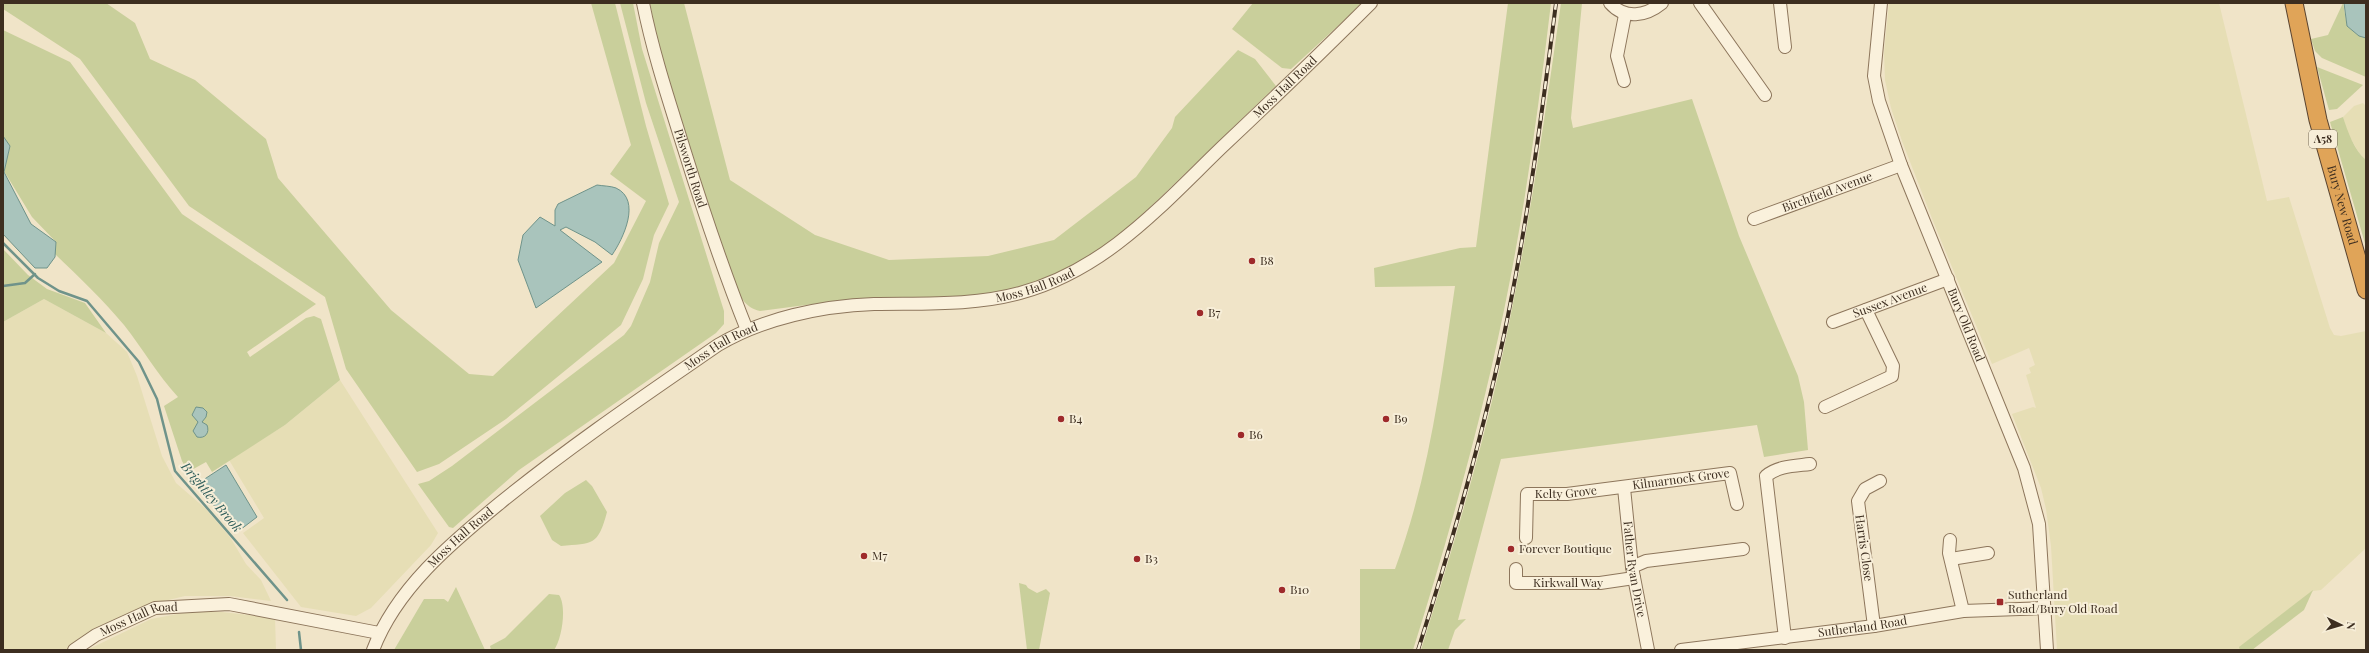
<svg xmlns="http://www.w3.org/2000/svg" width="2369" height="653" viewBox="0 0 2369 653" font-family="'Playfair Display',serif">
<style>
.farmland{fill:#e6deb5}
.green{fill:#c9cf9b}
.water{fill:#a9c4bc;stroke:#6f938a}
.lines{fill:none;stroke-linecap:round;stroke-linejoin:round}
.stream{stroke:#6f938a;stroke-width:2.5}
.minor-casing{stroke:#8d765c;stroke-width:14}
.highway-casing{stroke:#5b4430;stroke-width:19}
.minor{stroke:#faf1dc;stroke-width:12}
.highway{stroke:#e0a458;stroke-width:17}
.rail-casing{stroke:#3d2e20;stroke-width:4}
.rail{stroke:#f7eed8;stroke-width:2.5;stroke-dasharray:8;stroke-linecap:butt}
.poi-dot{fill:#9e2a2b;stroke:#f7eed8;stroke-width:1.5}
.labels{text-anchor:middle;stroke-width:4;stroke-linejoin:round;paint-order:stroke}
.shield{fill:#f7eed8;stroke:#756857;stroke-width:1}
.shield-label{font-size:11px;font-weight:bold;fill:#3d2e20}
.street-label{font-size:12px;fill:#3d2e20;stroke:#f7eed8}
.poi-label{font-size:12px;fill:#3d2e20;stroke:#f7eed8;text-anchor:start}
.water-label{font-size:13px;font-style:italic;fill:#2f5d5a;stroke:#f7eed8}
</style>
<rect width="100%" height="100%" fill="#f0e4c8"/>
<g class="farmland">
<path d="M1889 3H2219L2267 201 2289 197 2330 328 2334 335 2341 336 2366 331V548L2321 590 2313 591 2240 647V650H2057L2051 546 2046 509 2041 488 2012 414 2033 407 2036 408 2026 375 2031 373 2029 368 2035 365 2029 348 1992 364 1933 221 1902 141 1891 108 1885 80 1884 53Z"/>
<path d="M2363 103 2366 106V160L2361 156 2348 134 2343 117 2354 106Z"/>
<path d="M44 299 106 333 127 352 137 376 162 456 176 483 205 508 230 537 246 564 261 580 271 601 230 596H185L144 606 97 630 68 650H3V322Z"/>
<path d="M340 380 438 533 431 545 371 608 356 616 301 607 243 533 264 518 229 460 285 425Z"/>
<path d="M188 612H222L275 618 276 650H87L151 619Z"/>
</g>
<g class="green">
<path d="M3 3H106L135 23 150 59 195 80 266 139 278 178 391 310 469 374 493 376 614 263 646 201 610 174 631 145 591 3H615L646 126 669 204 654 235 643 279 621 325 506 419 439 464 417 472 346 369 325 297 189 206 80 59 3 9Z"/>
<path d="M620 3H633L642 49 724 311V324L716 333 519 470 453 528 449 527 418 484 429 481 452 466 624 335 631 326 650 282 659 243 679 202 646 103Z"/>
<path d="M650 3H684L730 180 815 235 889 260 988 256 1054 240 1136 177 1172 128 1175 117 1238 50 1255 59 1276 86 1114 242 1086 260 1034 285 1005 291 968 296 829 302 760 311C744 307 741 297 733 283L658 45Z"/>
<path d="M1253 3H1363L1291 69 1282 68 1232 29Z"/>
<path d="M1508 3H1551C1540 95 1528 188 1510 280 1486 405 1451 529 1413 650H1360V569H1395C1429 477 1441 382 1455 286L1375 287 1374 268 1460 248 1476 247Z"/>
<path d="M1561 3H1582L1571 118 1573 128 1692 99 1739 236 1798 376 1804 402 1808 450 1764 457 1757 425 1501 459 1458 620 1466 619 1455 630 1448 650H1421C1455 541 1488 431 1510 319 1531 214 1546 109 1561 3Z"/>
<path d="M2343 3 2347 26 2359 36 2366 38V77L2322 58 2315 51 2311 39 2328 35Z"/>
<path d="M3 30 70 62 182 214 316 304 247 352 250 357 306 318 314 316 321 319 340 380 285 425 212 472 206 462 188 472 182 461 164 406 178 397C157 374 143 349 124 325 103 300 79 277 55 254L56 242 32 217 4 171 10 147 3 136Z"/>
<path d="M2317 67 2363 85 2337 109 2329 110Z"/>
<path d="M2343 117C2348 132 2354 150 2366 160V247L2330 122Z"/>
<path d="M3 249 28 275 47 289 85 303 106 333 44 299 3 322Z"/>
<path d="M586 480 592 486 607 512C598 546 593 543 561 546L552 540 540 516 565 493Z"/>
<path d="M1019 583 1026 585 1028 588 1037 593 1046 589 1050 593 1039 650H1027Z"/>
<path d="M456 587 485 650H394L424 599H444L448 602Z"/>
<path d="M2313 590 2304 610 2252 650H2240L2239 647Z"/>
<path d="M549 594 559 595C567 606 562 639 554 650H491L490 646 505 638Z"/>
</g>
<g class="water">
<path d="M2344 3H2366V38L2359 36 2347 26Z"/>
<path d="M3 136 10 146 4 172 31 224 56 242 55 257 47 268H35L3 234Z"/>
<path d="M597 185C603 186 611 186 616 188 642 200 623 239 612 255L595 242 566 227 560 230 602 262 536 308 518 260 523 235 540 217 555 226V210L558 204Z"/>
<path d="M196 407 203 408 207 412 206 417 202 422 207 425C210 433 205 439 197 437L193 431 198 422 192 415Z"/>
<path d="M226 465 257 517 236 533 197 484Z"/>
</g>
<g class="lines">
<g class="stream">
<path d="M3 243 38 278 59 291 87 301 139 362 157 399 175 471 287 600"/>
<path d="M3 286 25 283 35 274"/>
<path d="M299 632 301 650"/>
</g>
<defs>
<g id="minor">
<path id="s1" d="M643 3C653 53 669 101 684 149 703 210 723 270 747 330"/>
<path d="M1610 3C1625 20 1646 16 1662 3"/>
<path d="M1700 3 1765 95"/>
<path d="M1780 3 1785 47"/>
<path id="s2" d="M1881 3 1874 76 1879 101 1901 165 2024 468 2039 524 2047 650"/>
<path d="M1624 81 1617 56 1625 15"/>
<path id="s3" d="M1754 219 1901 165"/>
<path id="s4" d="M1833 322 1948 279"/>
<path d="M1825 407 1892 376 1893 366 1866 310"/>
<path id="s5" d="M1624 488 1632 567 1648 650"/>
<path id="s6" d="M1526 538 1527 494H1567L1730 473 1737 504"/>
<path d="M1950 540 1949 553 1963 611"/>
<path d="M1951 559 1988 553"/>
<path d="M1632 567 1646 561 1743 549"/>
<path id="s7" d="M1516 569V583H1600L1634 578"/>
<path d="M1874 626 1858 501 1865 489 1880 481"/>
<path d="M1785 638 1766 476C1778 466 1794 466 1810 464"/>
<path id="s8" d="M74 650 96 635 155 608 229 604 379 633"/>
<path id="s9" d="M373 650C396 589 451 543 500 503 570 446 644 396 718 345 764 318 821 306 874 304 922 303 973 306 1020 293 1105 270 1160 207 1221 148 1272 100 1322 52 1371 3"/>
<path id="s10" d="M1681 650 1874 626 1963 611 2045 608"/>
</g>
<g id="highway">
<path id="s11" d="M2294 3 2318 120 2366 290"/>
</g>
</defs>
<use href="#minor" class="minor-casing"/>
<use href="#highway" class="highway-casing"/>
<use href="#minor" class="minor"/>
<use href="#highway" class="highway"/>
<defs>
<path id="rail" d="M1418 650C1451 546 1481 442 1504 335 1527 225 1542 114 1556 3"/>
</defs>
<use href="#rail" class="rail-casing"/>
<use href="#rail" class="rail"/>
</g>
<g class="poi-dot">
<circle cx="1252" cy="261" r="4"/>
<circle cx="1200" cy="313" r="4"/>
<circle cx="1061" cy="419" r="4"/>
<circle cx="1386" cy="419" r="4"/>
<circle cx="1241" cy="435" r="4"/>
<circle cx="1511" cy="549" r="4"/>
<circle cx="864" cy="556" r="4"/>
<circle cx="1137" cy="559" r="4"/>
<circle cx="1282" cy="590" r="4"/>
<rect x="1996" y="598" width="8" height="8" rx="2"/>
</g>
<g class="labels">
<rect class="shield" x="2309" y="130" width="28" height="18" rx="3"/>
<g class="shield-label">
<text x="2323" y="143">A58</text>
</g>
<g class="street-label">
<text dy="4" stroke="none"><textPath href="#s9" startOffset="1115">Moss Hall Road</textPath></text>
<text dy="4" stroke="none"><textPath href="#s1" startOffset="172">Pilsworth Road</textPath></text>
<text dy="4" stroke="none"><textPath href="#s3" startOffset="78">Birchfield Avenue</textPath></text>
<text dy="4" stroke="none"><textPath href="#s11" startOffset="208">Bury New Road</textPath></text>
<text dy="4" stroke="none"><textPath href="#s9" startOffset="792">Moss Hall Road</textPath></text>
<text dy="4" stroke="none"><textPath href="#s4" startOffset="61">Sussex Avenue</textPath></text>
<text dy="4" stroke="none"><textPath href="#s2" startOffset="339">Bury Old Road</textPath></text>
<text dy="4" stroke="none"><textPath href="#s9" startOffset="468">Moss Hall Road</textPath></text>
<text dy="4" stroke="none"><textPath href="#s6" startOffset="199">Kilmarnock Grove</textPath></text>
<text dy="4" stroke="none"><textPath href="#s6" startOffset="83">Kelty Grove</textPath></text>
<text dy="4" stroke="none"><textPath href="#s9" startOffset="144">Moss Hall Road</textPath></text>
<text transform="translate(1864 548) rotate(82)" y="4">Harris Close</text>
<text dy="4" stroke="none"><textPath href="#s5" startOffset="82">Father Ryan Drive</textPath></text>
<text dy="4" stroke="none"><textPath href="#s7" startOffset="66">Kirkwall Way</textPath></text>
<text dy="4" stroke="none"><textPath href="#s8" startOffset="73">Moss Hall Road</textPath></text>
<text dy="4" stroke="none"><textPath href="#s10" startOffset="183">Sutherland Road</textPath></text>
</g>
<g class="poi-label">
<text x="1260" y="265">B8</text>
<text x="1208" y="317">B7</text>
<text x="1069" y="423">B4</text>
<text x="1394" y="423">B9</text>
<text x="1249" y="439">B6</text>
<text x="1519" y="553">Forever Boutique</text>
<text x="872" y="560">M7</text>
<text x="1145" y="563">B3</text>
<text x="1290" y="594">B10</text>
<text x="2008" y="599">Sutherland<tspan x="2008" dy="14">Road/Bury Old Road</tspan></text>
</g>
<g class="water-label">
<text transform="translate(212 497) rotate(50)" y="5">Brightley Brook</text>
</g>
</g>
<rect width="2369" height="653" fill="none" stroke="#3d2e20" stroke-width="8"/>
<g transform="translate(2341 625) rotate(95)" stroke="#f7eed8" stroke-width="3" paint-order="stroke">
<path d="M0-3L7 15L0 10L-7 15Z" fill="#3d2e20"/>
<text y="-6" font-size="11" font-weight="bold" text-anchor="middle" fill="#3d2e20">N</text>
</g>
</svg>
